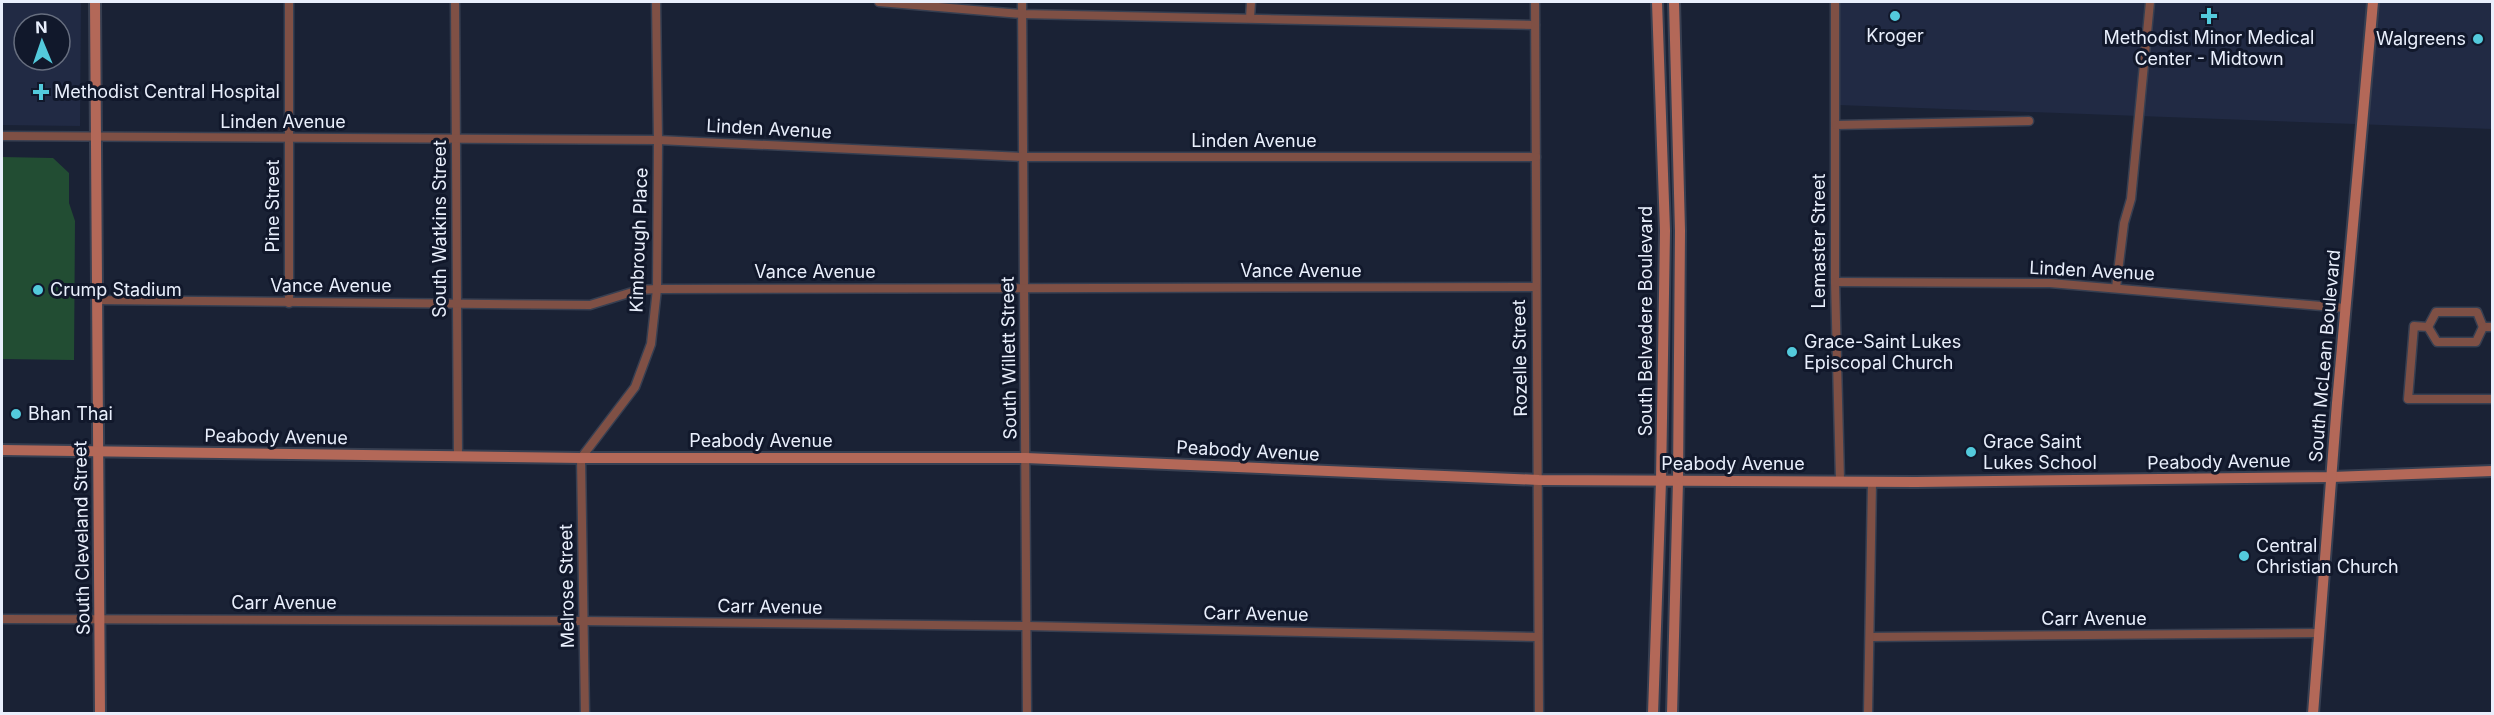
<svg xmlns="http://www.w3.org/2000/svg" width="2494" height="715" viewBox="0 0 2494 715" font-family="Inter,sans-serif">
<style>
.built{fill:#212a44;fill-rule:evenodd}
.green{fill:#224d33}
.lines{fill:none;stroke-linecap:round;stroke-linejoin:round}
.street-casing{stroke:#373f51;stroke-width:11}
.secondary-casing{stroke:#373f51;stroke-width:14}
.street{stroke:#7f5045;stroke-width:8}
.secondary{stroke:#b36858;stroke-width:10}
.poi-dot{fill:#53cadc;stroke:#11182b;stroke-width:2}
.labels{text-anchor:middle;stroke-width:6;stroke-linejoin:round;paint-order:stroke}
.poi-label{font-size:18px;fill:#e9effc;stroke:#11182b;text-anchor:start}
.street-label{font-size:18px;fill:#e9effc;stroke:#11182b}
</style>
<rect width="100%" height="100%" fill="#1a2235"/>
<g class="built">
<path d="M2 2H81L80 126 2 125ZM24 24H60V60H24Z"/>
<path d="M1838 2H2492V129L1838 105Z"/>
</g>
<path class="green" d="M2 157 53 158 69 173V203L75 221 74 360 2 359Z"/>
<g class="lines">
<defs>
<g id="street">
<path d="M289 2V303"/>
<path d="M455 2 458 457"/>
<path d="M879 2 1022 14 1535 25"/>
<path d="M1022 2 1027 714"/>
<path d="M1535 2 1539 714"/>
<path d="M1835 2V282L1840 480"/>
<path d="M1250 18 1251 2"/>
<path d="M1836 125 2029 121"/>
<path d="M2 136 658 140 1023 157H1536"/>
<path d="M1835 282 2050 283 2345 308"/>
<path d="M2116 288 2124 223 2131 199 2150 2"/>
<path d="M96 300 590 305 639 290 657 289 1536 287"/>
<path d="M2428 327 2436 312H2477L2483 327H2492"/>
<path d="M2483 327 2476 342H2437L2428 327 2414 326 2408 399H2492"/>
<path d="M2 619 583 621 1027 626 1538 637"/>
<path d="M1870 637 2320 633"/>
<path d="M585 714 581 458 635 387 651 344 657 289 658 140 656 2"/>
<path d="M1868 714 1872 482"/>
</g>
<g id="secondary">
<path d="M95 2 100 714"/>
<path d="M2 450 581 458H1026L1539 480 1916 482 2332 477 2492 471"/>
<path d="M1653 714 1661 481 1665 231 1657 2"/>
<path d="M1672 714 1678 481 1680 231 1674 2"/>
<path d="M2313 714 2337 403 2373 2"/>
</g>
</defs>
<use href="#street" class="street-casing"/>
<use href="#secondary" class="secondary-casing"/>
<use href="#street" class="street"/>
<use href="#secondary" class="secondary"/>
</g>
<g class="poi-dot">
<circle cx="1895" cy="16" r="6"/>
<path d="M2206 7h6v6h6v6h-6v6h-6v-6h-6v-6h6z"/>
<circle cx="2478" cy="39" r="6"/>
<path d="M38 83h6v6h6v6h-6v6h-6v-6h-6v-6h6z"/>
<circle cx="38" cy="290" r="6"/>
<circle cx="1792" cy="352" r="6"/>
<circle cx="16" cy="414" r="6"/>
<circle cx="1971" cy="452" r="6"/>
<circle cx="2244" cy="556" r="6"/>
</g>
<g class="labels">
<g class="poi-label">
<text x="1895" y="42" text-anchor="middle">Kroger</text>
<text x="2209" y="44" text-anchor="middle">Methodist Minor Medical<tspan x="2209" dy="21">Center - Midtown</tspan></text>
<text x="2466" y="45" text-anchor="end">Walgreens</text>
<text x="54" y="98">Methodist Central Hospital</text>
<text x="50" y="296">Crump Stadium</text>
<text x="1804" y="348">Grace-Saint Lukes<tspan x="1804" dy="21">Episcopal Church</tspan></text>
<text x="28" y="420">Bhan Thai</text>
<text x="1983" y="448">Grace Saint<tspan x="1983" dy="21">Lukes School</tspan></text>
<text x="2256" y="552">Central<tspan x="2256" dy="21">Christian Church</tspan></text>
</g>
<g class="street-label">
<text x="283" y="128">Linden Avenue</text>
<text transform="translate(769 129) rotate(3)" y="6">Linden Avenue</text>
<text x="1254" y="147">Linden Avenue</text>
<text transform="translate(273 206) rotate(-90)" y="6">Pine Street</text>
<text transform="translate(440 229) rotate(-90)" y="6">South Watkins Street</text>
<text transform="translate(639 240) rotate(-88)" y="6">Kimbrough Place</text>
<text transform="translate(1819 241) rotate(-90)" y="6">Lemaster Street</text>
<text x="1301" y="277">Vance Avenue</text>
<text transform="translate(2092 271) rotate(3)" y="6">Linden Avenue</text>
<text x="815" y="278">Vance Avenue</text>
<text x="331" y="292">Vance Avenue</text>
<text transform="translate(1646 321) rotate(-90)" y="6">South Belvedere Boulevard</text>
<text transform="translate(2325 356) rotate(-85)" y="6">South McLean Boulevard</text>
<text transform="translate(1009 358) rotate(-91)" y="6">South Willett Street</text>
<text transform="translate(1520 358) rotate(-91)" y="6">Rozelle Street</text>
<text transform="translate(276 437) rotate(1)" y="6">Peabody Avenue</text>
<text x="761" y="447">Peabody Avenue</text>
<text transform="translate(1248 451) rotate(3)" y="6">Peabody Avenue</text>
<text transform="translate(2219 462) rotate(-1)" y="6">Peabody Avenue</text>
<text x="1733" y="470">Peabody Avenue</text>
<text transform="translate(82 538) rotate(-91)" y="6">South Cleveland Street</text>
<text transform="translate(567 586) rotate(-91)" y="6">Melrose Street</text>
<text x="284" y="609">Carr Avenue</text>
<text transform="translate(770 607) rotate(1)" y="6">Carr Avenue</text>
<text transform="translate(1256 614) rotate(1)" y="6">Carr Avenue</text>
<text x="2094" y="625">Carr Avenue</text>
</g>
</g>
<rect width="2494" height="715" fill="none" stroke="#e9effc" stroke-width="6"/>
<g transform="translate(42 42) rotate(358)"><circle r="28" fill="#11182b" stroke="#676e7f" stroke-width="1.5"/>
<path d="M0-4.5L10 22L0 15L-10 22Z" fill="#53cadc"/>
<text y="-9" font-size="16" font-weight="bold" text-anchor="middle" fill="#e9effc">N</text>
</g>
</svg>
